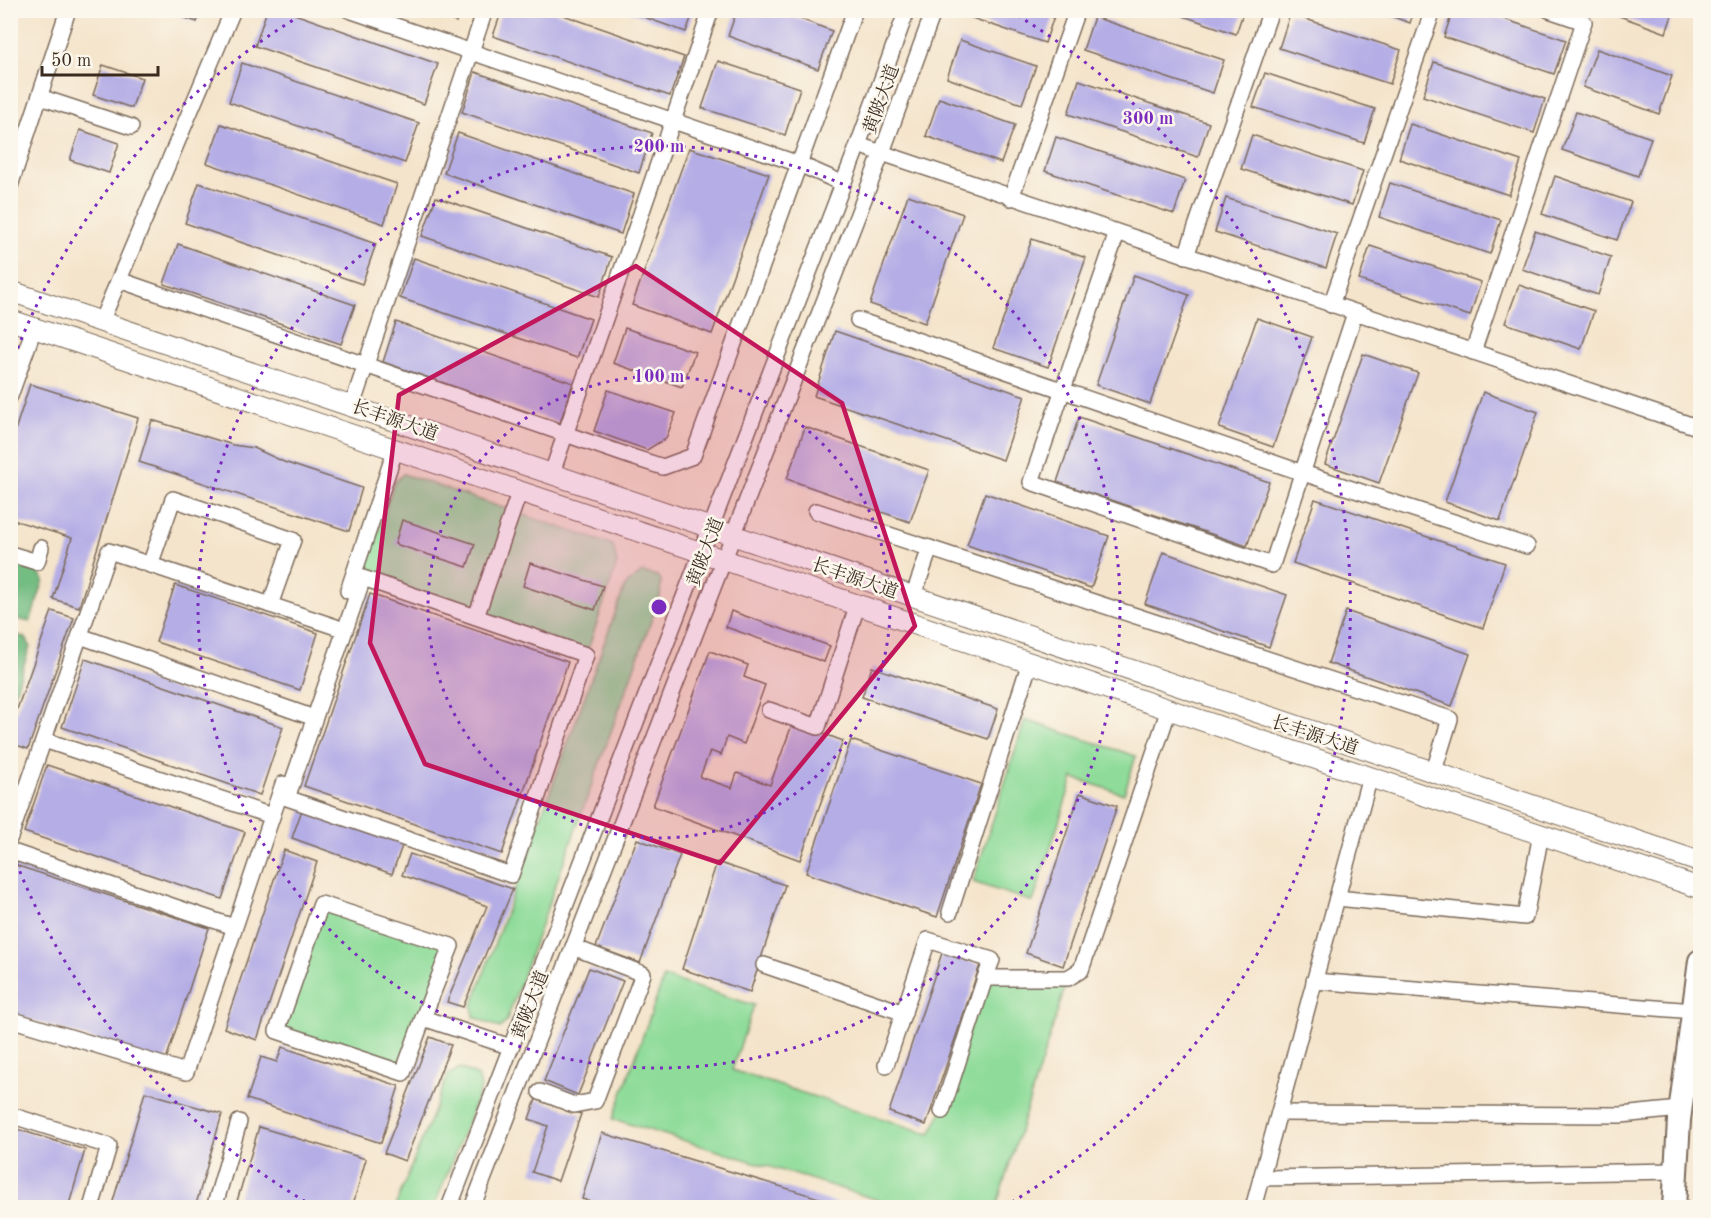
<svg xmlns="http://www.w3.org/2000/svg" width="1711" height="1218" viewBox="0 0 1711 1218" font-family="'Old Standard TT','Noto Serif SC',serif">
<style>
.green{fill:#8fdc9a;stroke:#65835c;stroke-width:1.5}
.forest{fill:#73bc82;stroke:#577350;stroke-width:1.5}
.building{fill:#b5aee6}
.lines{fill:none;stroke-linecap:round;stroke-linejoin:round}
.minor-casing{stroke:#7c6b5b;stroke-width:18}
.major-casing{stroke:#7c6b5b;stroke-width:22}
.highway-casing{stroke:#7c6b5b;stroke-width:26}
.minor{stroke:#fff;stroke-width:15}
.major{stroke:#fff;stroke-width:20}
.highway{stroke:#fff;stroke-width:22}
.marked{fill:#c2185b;fill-opacity:0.2;stroke:#c2185b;stroke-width:4.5;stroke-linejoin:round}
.ring{fill:none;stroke:#7b2cbf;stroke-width:3;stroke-dasharray:3 6}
.labels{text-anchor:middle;stroke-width:5;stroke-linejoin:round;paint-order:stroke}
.street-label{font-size:18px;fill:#3b2a1e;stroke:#fbf7ec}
.centre{fill:#7b2cbf;stroke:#fbf7ec;stroke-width:3}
.ring-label{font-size:18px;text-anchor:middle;font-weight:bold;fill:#7b2cbf;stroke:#fbf7ec;stroke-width:5;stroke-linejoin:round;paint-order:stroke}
</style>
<rect width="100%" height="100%" fill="#fbf7ec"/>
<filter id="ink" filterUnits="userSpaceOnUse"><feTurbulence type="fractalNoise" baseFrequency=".0167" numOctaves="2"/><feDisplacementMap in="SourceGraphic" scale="12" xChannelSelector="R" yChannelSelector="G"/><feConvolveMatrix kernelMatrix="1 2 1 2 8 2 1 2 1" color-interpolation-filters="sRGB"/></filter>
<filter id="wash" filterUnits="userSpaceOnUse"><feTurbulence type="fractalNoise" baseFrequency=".008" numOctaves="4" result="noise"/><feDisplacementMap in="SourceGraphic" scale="24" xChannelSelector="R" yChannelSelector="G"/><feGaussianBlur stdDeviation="1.35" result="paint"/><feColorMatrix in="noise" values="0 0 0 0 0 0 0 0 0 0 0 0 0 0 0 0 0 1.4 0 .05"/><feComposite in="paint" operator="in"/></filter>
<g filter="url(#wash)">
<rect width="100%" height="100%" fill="#f4e4cb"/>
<g class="green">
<path d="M403 474 613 545 617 564 586 655 363 578 394 483Z"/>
<path d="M642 572 657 576 661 580 660 596 506 1022 500 1028 474 1017 472 1006 625 586Z"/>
<path d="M1025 720 1136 756 1124 794 1073 778 1033 902 973 882Z"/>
<path d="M321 904 451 946 403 1073 277 1031Z"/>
<path d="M664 977 754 1005 732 1070 930 1134 942 1111 985 978H1068L996 1207H901L613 1119Z"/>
<path d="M460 1068 478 1076 481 1088 434 1207H395L448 1075Z"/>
</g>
<g class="forest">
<path d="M11 564 38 572 44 580 30 622 11 618Z"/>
<path d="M11 633 26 638 30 646 15 693 11 695Z"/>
</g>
<g id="blocks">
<g class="building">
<path d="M163 10H201L197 22Z"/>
<path d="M267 10H283L438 64 424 104 255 46Z"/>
<path d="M422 10H460L456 22Z"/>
<path d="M502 10H549L684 57 670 96 493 36Z"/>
<path d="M624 10H694L686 32Z"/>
<path d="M737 10H777L832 31 818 69 728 36Z"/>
<path d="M972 10H1056L1045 43 969 17Z"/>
<path d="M1166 10H1244L1236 34Z"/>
<path d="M1374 10H1414L1410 23Z"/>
<path d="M1453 10H1477L1566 40 1554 74 1444 37Z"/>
<path d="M1603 10H1674L1666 33Z"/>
<path d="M1290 14 1401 50 1390 84 1279 48Z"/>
<path d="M1094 17 1224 60 1213 93 1083 50Z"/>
<path d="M960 40 1036 66 1022 104 947 78Z"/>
<path d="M1597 49 1672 76 1659 114 1583 87Z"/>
<path d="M718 61 800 88 785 135 702 108Z"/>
<path d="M1434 62 1545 99 1534 133 1423 96Z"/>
<path d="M242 63 419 123 405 163 229 102Z"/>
<path d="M103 65 142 78 132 108 93 95Z"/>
<path d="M475 72 652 133 639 173 462 112Z"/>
<path d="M1265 73 1375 109 1364 143 1253 107Z"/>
<path d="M1079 80 1209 123 1198 157 1068 114Z"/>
<path d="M939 98 1015 125 1001 163 926 136Z"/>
<path d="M1576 112 1651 138 1638 176 1562 150Z"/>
<path d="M221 124 397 184 384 224 207 163Z"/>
<path d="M1410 124 1521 161 1509 195 1399 159Z"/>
<path d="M80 130 119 143 109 173 70 160Z"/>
<path d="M458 133 634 194 621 234 444 173Z"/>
<path d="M1252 135 1363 171 1352 205 1241 169Z"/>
<path d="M1056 137 1185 180 1174 214 1045 171Z"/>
<path d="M689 148 769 174 712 334 632 305Z"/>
<path d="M1555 176 1631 202 1617 240 1542 214Z"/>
<path d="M199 183 376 244 362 284 185 223Z"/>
<path d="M1390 183 1501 220 1490 254 1379 217Z"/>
<path d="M908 195 963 214 925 323 870 304Z"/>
<path d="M436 197 612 257 599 297 422 236Z"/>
<path d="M1226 198 1337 234 1326 268 1215 232Z"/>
<path d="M1535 231 1611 257 1598 295 1522 269Z"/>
<path d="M1032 239 1086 258 1048 367 993 348Z"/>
<path d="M178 244 355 305 341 344 164 284Z"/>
<path d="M1370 246 1481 282 1470 316 1359 280Z"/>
<path d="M414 258 591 319 577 358 400 298Z"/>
<path d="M1134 275 1189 295 1150 404 1096 385Z"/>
<path d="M1519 285 1594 311 1581 349 1505 323Z"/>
<path d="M1257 318 1312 337 1273 447 1219 428Z"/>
<path d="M396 322 573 383 560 423 383 362Z"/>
<path d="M625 328 695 352 682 387 613 363Z"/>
<path d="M835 331 1025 396 1003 460 814 396Z"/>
<path d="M1363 354 1418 373 1379 483 1325 464Z"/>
<path d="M30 384 138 418 79 607 53 599 72 538 10 519V446Z"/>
<path d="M608 390 676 413 666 438 647 450 594 431Z"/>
<path d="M1483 392 1538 412 1500 521 1445 502Z"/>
<path d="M1079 417 1269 482 1247 546 1057 482Z"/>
<path d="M152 420 233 445 254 448 284 462 362 488 349 531 139 462Z"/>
<path d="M805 427 929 470 910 522 787 479Z"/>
<path d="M985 493 1109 536 1091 588 967 545Z"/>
<path d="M1315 499 1505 563 1483 628 1293 563Z"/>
<path d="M402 520 475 544 467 567 395 544Z"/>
<path d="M1163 552 1287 595 1269 647 1145 604Z"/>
<path d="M530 563 603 586 595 610 523 586Z"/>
<path d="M175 585 318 633 300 690 156 642Z"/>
<path d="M370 594 568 662 502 854 304 786Z"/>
<path d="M52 611 74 618 28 749 10 743V729Z"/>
<path d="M731 611 830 646 824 662 726 627Z"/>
<path d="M1346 611 1470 654 1452 706 1328 663Z"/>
<path d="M710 651 748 665 744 677 765 685 744 744 727 737 721 755 710 751 700 777 732 788 737 773 770 785 793 722 843 741 800 860 653 806Z"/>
<path d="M85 659 283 727 260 795 62 727Z"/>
<path d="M872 667 998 709 988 739 862 697Z"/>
<path d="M851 740 981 784 937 917 806 873Z"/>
<path d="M47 765 245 832 222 899 24 832Z"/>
<path d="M1080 793 1117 806 1063 966 1026 953Z"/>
<path d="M303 807 403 843 392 874 292 838Z"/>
<path d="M637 839 680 855 640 963 596 947Z"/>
<path d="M284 850 317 862 257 1040 224 1028Z"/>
<path d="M410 854 513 889 463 1007 447 1002 487 906 402 875Z"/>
<path d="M717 862 785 885 750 992 682 969Z"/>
<path d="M15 865 209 928 165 1063 10 1013V879Z"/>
<path d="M942 953 980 965 926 1125 889 1112Z"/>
<path d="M589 968 623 981 578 1095 544 1081Z"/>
<path d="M430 1037 451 1045 405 1161 384 1153Z"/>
<path d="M282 1047 399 1086 381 1143 247 1099 261 1057 277 1062Z"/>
<path d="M145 1092 222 1114 195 1208H111Z"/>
<path d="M536 1099 581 1114 558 1181 532 1172 548 1126 529 1119Z"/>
<path d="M10 1127 85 1150 68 1208H10Z"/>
<path d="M259 1127 366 1159 352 1208H235Z"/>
<path d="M602 1133 849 1207 848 1208H611L582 1199Z"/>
</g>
</g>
</g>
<g filter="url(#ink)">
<use href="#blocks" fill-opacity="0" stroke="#7c6b5b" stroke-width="1.5"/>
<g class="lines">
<defs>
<g id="minor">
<path d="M349 10 799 164 842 183"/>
<path d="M40 97 131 127"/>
<path d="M858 145 1700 428"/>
<path d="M10 186 68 10"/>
<path d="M1011 198 1077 10"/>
<path d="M1117 233 1031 482 1272 565 1355 313"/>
<path d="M1186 256 1271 10"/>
<path d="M119 280 629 456 663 467 693 456 855 10"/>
<path d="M1331 305 1433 10"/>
<path d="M858 320 1303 473 1527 546"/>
<path d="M101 322 233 10"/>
<path d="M1473 352 1584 22 1549 10"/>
<path d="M10 396 34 328"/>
<path d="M352 406 485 10"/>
<path d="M552 473 711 10"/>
<path d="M816 511 1450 719 1433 774"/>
<path d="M10 554 37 562 41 548"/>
<path d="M150 565 173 499 293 540 270 605"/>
<path d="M348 591 396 448"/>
<path d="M913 597 930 548"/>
<path d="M476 617 363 578 287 798 511 875 586 655 476 617 520 490"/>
<path d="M80 636 306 715"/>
<path d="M769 710 818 727 858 603"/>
<path d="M44 740 272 816"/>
<path d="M10 837 109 551 336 627"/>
<path d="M10 851 234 927"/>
<path d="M1337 898 1525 917 1541 834"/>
<path d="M950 912 1030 662"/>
<path d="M764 965 904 1013"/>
<path d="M1314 981 1694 1011"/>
<path d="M423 1018 403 1073 277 1031 321 904 451 946 423 1018 511 1047"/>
<path d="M10 1019 186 1072 283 784"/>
<path d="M886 1065 928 940 992 960 985 978H1068L1081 970 1169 709"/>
<path d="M540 1092 574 1105 595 1101 643 974 573 947"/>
<path d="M942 1111 985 978"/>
<path d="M1279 1113 1621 1115 1680 1109"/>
<path d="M10 1115 109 1146 91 1208"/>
<path d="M1261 1178 1676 1171"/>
<path d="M214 1208 239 1122"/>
<path d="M449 1208 858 145 907 10"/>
<path d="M472 1208 881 155 934 10"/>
<path d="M1253 1208 1370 776"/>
</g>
<g id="major">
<path d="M10 291C574 481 1136 676 1700 862"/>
<path d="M10 320 1700 888"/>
</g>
<path id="highway" d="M1674 1208 1679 1120 1700 961"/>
</defs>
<use href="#minor" class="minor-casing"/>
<use href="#major" class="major-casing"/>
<use href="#highway" class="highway-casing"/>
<use href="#minor" class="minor"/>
<use href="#major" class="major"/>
<use href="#highway" class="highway"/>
</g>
</g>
<path class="marked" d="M636 266 842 403 915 626 720 863 425 764 370 643 399 395Z"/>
<g class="ring">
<circle cx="659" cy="607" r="231"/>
<circle cx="659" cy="607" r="461"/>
<path d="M313 1206A692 692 0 0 1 11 849M11 365A692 692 0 0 1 308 11M1010 11A692 692 0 0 1 1005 1206"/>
</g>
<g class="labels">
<g class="street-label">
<text transform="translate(881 99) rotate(-70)" y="6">黄陂大道</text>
<text transform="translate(395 420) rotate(19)" y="6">长丰源大道</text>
<text transform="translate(705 552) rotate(-69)" y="6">黄陂大道</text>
<text transform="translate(855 578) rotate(19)" y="6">长丰源大道</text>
<text transform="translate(1315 735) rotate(18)" y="6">长丰源大道</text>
<text transform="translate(530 1005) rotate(-69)" y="6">黄陂大道</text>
</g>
</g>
<circle cx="659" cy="607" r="9" class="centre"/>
<g class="ring-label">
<text x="1148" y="124">300 m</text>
<text x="659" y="152">200 m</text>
<text x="659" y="382">100 m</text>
</g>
<rect width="1711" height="1218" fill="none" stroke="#fbf7ec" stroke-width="36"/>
<path d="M42 66v9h116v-9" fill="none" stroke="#3b2a1e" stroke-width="3"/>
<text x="51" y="66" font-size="18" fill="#3b2a1e" stroke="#fbf7ec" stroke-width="4.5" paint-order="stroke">50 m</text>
</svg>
